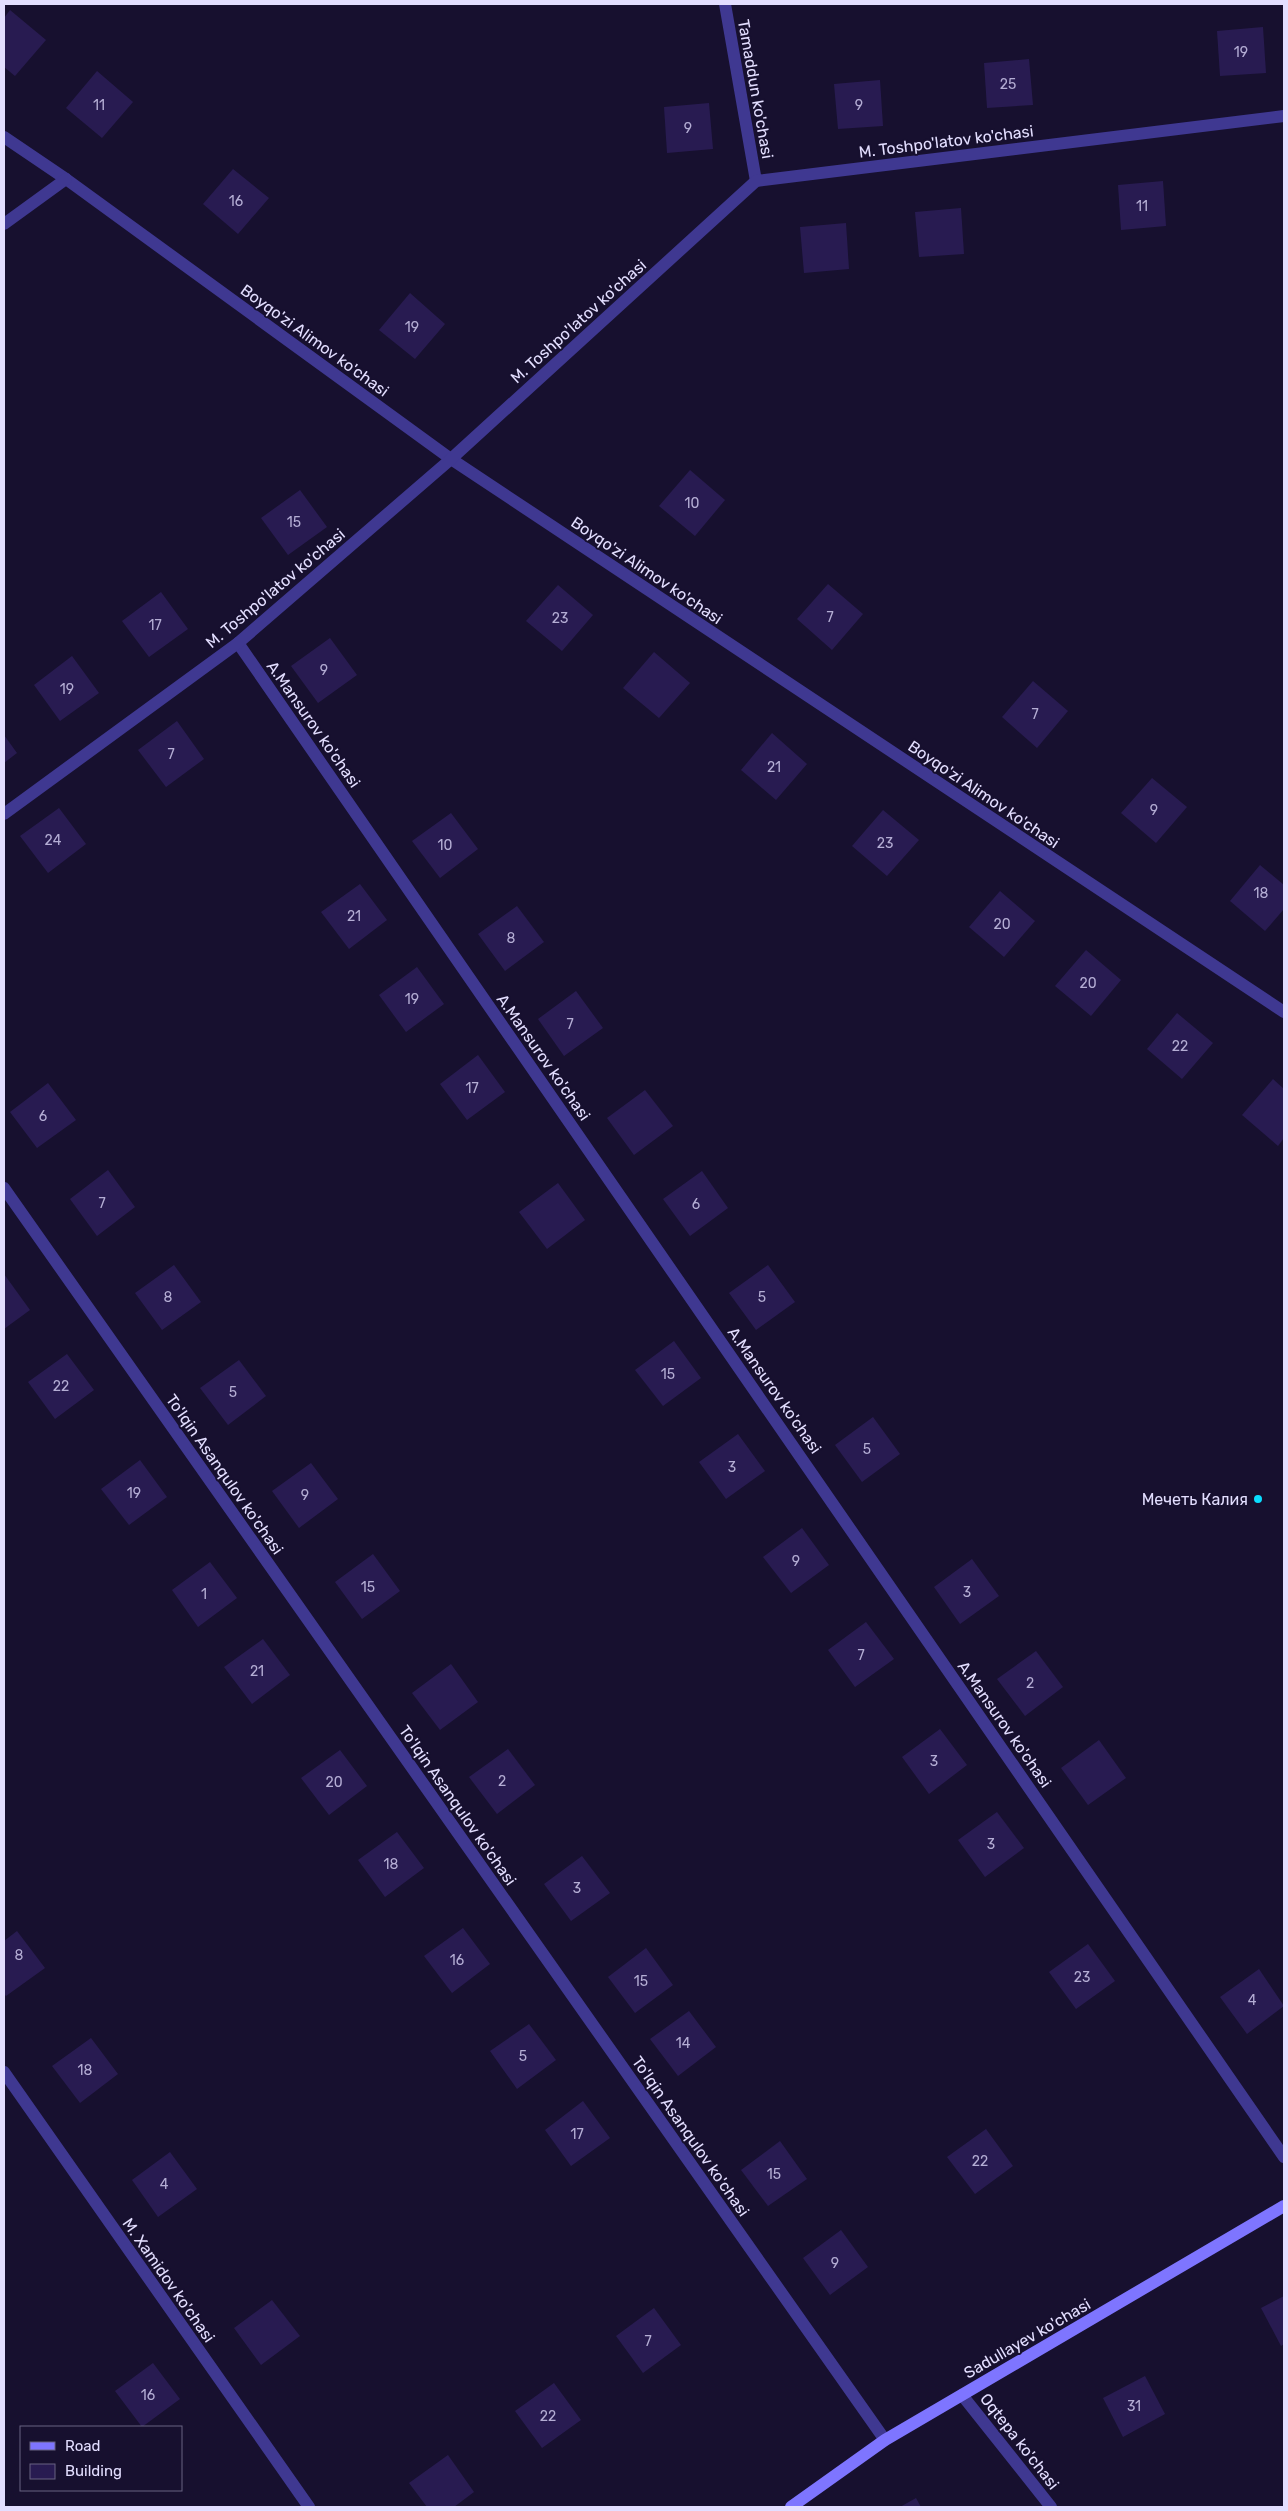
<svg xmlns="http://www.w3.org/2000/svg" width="1288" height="2511" viewBox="0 0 1288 2511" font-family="Rubik,sans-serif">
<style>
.building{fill:#281b51}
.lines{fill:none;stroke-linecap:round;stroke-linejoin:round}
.street{stroke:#3f3891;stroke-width:12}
.secondary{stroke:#7e75ff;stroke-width:12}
.poi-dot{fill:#0addff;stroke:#17102f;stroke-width:2}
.labels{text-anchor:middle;stroke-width:4;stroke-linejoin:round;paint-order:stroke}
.number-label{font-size:14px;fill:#b4add4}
.street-label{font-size:16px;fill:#e3deff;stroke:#17102f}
.poi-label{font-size:16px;fill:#e3deff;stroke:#17102f;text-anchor:end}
</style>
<rect width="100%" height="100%" fill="#17102f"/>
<g class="building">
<path d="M10 10 46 40 15 76 4 67V18Z"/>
<path d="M1263 27 1266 73 1220 76 1217 31Z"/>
<path d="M1029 59 1033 105 987 108 984 63Z"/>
<path d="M97 71 133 102 102 138 66 108Z"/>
<path d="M880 80 883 126 838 129 834 84Z"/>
<path d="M709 103 713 149 667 153 664 107Z"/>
<path d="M233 169 269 198 238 234 203 204Z"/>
<path d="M1163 181 1166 226 1121 230 1118 185Z"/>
<path d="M961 208 964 254 919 257 915 212Z"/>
<path d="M846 223 849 269 804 273 800 227Z"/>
<path d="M410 293 445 324 415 359 379 330Z"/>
<path d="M690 470 725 500 695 536 659 506Z"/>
<path d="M300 490 327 527 288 555 261 518Z"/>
<path d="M828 584 863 614 832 650 797 619Z"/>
<path d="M558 585 593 615 562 651 526 621Z"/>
<path d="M161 592 188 629 149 657 122 621Z"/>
<path d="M330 638 357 675 318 703 291 666Z"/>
<path d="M654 652 690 683 659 718 623 688Z"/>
<path d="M72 656 99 693 60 721 34 685Z"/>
<path d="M1033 681 1068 711 1037 748 1002 717Z"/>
<path d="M177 721 204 759 166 787 138 750Z"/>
<path d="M772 733 807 764 776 800 741 770Z"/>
<path d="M4 735 17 753 4 763Z"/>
<path d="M1152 778 1187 807 1156 843 1121 813Z"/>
<path d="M59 808 86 844 48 873 20 836Z"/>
<path d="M883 810 919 840 887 876 852 846Z"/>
<path d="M451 813 478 849 440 878 412 841Z"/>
<path d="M1260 865 1284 885V909L1265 931 1230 901Z"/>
<path d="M360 884 387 920 349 949 321 912Z"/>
<path d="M1000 891 1035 921 1004 957 969 927Z"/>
<path d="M517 906 544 942 505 971 478 934Z"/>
<path d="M1086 950 1121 980 1091 1016 1055 986Z"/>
<path d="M417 967 444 1004 406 1032 379 995Z"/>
<path d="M576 991 603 1028 564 1056 538 1019Z"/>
<path d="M1177 1013 1213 1043 1182 1079 1147 1049Z"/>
<path d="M478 1055 505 1092 467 1120 440 1084Z"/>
<path d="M1273 1079 1284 1089V1138L1278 1146 1242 1115Z"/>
<path d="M48 1083 76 1120 37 1148 10 1112Z"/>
<path d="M645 1090 673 1126 634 1155 607 1118Z"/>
<path d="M108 1170 135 1207 97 1236 70 1199Z"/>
<path d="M702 1171 728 1208 690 1236 663 1199Z"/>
<path d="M558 1183 585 1220 547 1249 519 1212Z"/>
<path d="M174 1265 201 1302 162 1330 135 1293Z"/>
<path d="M768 1265 795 1302 756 1330 729 1293Z"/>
<path d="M4 1274 30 1310 4 1329Z"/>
<path d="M674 1341 701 1378 663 1406 635 1370Z"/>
<path d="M67 1354 94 1390 55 1419 28 1382Z"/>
<path d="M239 1360 266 1396 228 1425 200 1388Z"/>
<path d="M873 1417 900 1454 862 1482 835 1445Z"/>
<path d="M738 1434 765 1471 726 1499 699 1462Z"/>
<path d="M140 1460 167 1497 129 1525 101 1489Z"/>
<path d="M311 1463 338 1499 299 1528 272 1491Z"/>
<path d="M802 1528 829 1565 791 1593 763 1557Z"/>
<path d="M373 1554 400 1591 362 1619 335 1582Z"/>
<path d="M972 1559 999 1596 960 1624 934 1587Z"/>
<path d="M210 1562 237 1598 198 1627 172 1590Z"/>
<path d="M866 1622 894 1659 855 1687 828 1650Z"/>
<path d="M263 1639 290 1675 252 1704 224 1667Z"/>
<path d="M1036 1651 1063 1687 1025 1716 997 1679Z"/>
<path d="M451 1664 478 1702 440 1730 412 1693Z"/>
<path d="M940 1729 967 1765 929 1794 902 1757Z"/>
<path d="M1099 1740 1126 1778 1088 1805 1061 1768Z"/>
<path d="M508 1749 535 1785 497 1814 469 1777Z"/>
<path d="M340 1750 367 1786 329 1815 301 1778Z"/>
<path d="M997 1812 1024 1848 985 1877 958 1840Z"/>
<path d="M397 1832 424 1868 385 1897 358 1860Z"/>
<path d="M582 1856 610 1893 571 1921 544 1884Z"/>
<path d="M463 1928 490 1964 452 1993 424 1956Z"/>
<path d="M17 1931 45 1968 6 1996 4 1994V1941Z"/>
<path d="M1088 1944 1115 1981 1076 2009 1049 1972Z"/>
<path d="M646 1948 673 1985 635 2013 608 1977Z"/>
<path d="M1259 1969 1284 2006 1247 2034 1220 1997Z"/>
<path d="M689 2011 716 2047 678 2076 650 2039Z"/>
<path d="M529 2024 556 2060 517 2089 490 2051Z"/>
<path d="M91 2038 118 2074 80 2103 52 2066Z"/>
<path d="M583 2101 610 2138 571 2166 545 2130Z"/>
<path d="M986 2129 1013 2166 975 2194 947 2157Z"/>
<path d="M780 2141 807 2179 768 2206 741 2170Z"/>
<path d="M170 2152 197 2189 158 2217 132 2180Z"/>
<path d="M841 2230 868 2267 830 2295 803 2258Z"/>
<path d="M1284 2296V2344L1281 2346 1261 2308Z"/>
<path d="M272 2300 300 2336 261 2365 234 2328Z"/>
<path d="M654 2308 681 2345 643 2373 616 2336Z"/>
<path d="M153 2363 180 2399 142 2427 115 2391Z"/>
<path d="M1145 2376 1165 2414 1123 2437 1103 2398Z"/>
<path d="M554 2383 581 2420 542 2448 515 2411Z"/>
<path d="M448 2455 474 2492 454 2507H427L409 2483Z"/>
<path d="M916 2498 921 2507H900Z"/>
</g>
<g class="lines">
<g class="street">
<path d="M725 4 756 181"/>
<path d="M4 137 66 179 451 459 1284 1012"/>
<path d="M4 224 66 179"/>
<path d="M238 643 1284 2157"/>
<path d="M4 814 238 643 451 459 756 181 1284 116"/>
<path d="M4 1188 885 2440"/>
<path d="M4 2072 309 2507"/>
<path d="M962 2395 1051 2507"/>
</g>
<path class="secondary" d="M791 2507 885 2440 1284 2206"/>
</g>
<circle class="poi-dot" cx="1258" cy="1499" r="5"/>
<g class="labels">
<g class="number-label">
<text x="1241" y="57">19</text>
<text x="1008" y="89">25</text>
<text x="99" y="110">11</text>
<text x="859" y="110">9</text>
<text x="688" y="133">9</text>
<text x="236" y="206">16</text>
<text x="1142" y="211">11</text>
<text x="412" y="332">19</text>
<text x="692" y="508">10</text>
<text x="294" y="527">15</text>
<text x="830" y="622">7</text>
<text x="560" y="623">23</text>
<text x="155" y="630">17</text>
<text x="324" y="675">9</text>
<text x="67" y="694">19</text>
<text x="1035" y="719">7</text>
<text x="171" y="759">7</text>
<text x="774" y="772">21</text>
<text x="1154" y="815">9</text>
<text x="53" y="845">24</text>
<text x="885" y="848">23</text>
<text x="445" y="850">10</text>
<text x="1261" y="898">18</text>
<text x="354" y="921">21</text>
<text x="1002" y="929">20</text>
<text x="511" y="943">8</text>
<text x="1088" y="988">20</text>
<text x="412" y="1004">19</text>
<text x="570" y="1029">7</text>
<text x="1180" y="1051">22</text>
<text x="472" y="1093">17</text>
<text x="43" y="1121">6</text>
<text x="102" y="1208">7</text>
<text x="696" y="1209">6</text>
<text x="168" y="1302">8</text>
<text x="762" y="1302">5</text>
<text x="668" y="1379">15</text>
<text x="61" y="1391">22</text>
<text x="233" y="1397">5</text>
<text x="867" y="1454">5</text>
<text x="732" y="1472">3</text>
<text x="134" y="1498">19</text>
<text x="305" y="1500">9</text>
<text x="796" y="1566">9</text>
<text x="368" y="1592">15</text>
<text x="967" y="1597">3</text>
<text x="204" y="1599">1</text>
<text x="861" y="1660">7</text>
<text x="257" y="1676">21</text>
<text x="1030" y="1688">2</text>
<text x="934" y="1766">3</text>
<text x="502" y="1786">2</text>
<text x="334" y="1787">20</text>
<text x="991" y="1849">3</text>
<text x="391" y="1869">18</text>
<text x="577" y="1893">3</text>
<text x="19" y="1960">8</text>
<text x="457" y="1965">16</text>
<text x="1082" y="1982">23</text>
<text x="641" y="1986">15</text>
<text x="1252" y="2005">4</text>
<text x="683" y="2048">14</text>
<text x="523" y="2061">5</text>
<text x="85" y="2075">18</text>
<text x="577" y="2139">17</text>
<text x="980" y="2166">22</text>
<text x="774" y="2179">15</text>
<text x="164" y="2189">4</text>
<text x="835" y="2268">9</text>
<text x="648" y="2346">7</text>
<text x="148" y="2400">16</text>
<text x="1134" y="2411">31</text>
<text x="548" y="2421">22</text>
</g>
<g class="street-label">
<text transform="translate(756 89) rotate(80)" y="6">Tamaddun ko'chasi</text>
<text transform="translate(946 141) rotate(-7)" y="6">M. Toshpo'latov ko'chasi</text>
<text transform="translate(578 321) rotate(-42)" y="6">M. Toshpo'latov ko'chasi</text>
<text transform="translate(315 340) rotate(36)" y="6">Boyqo'zi Alimov ko'chasi</text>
<text transform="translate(647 570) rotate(34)" y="6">Boyqo'zi Alimov ko'chasi</text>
<text transform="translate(275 588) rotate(-40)" y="6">M. Toshpo'latov ko'chasi</text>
<text transform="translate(314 724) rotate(55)" y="6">A.Mansurov ko'chasi</text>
<text transform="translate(984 794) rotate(34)" y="6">Boyqo'zi Alimov ko'chasi</text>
<text transform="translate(544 1057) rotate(55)" y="6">A.Mansurov ko'chasi</text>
<text transform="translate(775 1390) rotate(55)" y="6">A.Mansurov ko'chasi</text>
<text transform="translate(225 1474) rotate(55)" y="6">To'lqin Asanqulov ko'chasi</text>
<text transform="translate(1005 1724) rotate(55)" y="6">A.Mansurov ko'chasi</text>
<text transform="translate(458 1805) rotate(55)" y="6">To'lqin Asanqulov ko'chasi</text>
<text transform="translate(691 2136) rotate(55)" y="6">To'lqin Asanqulov ko'chasi</text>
<text transform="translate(169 2280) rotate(55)" y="6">M. Xamidov ko'chasi</text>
<text transform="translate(1027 2338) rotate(-30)" y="6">Sadullayev ko'chasi</text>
<text transform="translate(1020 2441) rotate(52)" y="6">Oqtepa ko'chasi</text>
</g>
<g class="poi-label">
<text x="1248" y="1505">Мечеть Калия</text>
</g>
</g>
<rect width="1288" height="2511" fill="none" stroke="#e3deff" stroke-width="10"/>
<rect x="20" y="2426" width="162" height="65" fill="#17102f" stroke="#696282"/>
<rect x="30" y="2442" width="25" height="8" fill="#7e75ff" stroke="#696282"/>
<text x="65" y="2451" font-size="15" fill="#e3deff">Road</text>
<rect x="30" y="2464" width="25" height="15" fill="#281b51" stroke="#696282"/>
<text x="65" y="2476" font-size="15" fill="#e3deff">Building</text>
</svg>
